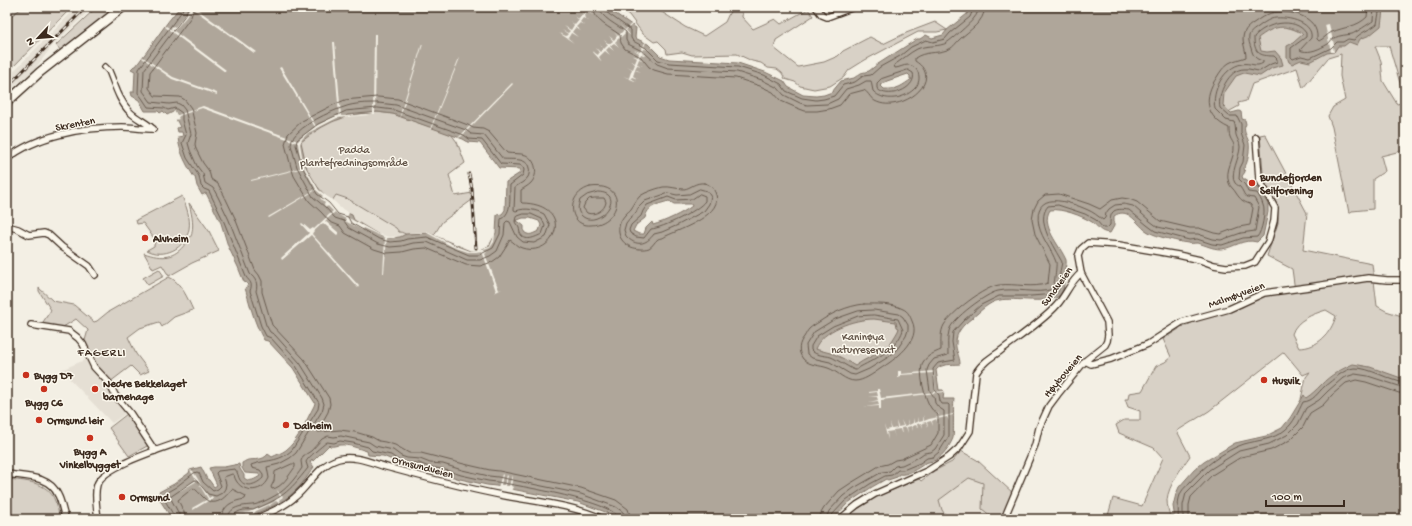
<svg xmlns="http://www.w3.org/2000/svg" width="1412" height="526" viewBox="0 0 1412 526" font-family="'Gochi Hand',sans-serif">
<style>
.built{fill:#e5dfd4}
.green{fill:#d8d1c6;stroke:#8a7e72;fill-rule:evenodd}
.water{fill:#afa69a;stroke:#817468;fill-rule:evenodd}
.pier{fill:#f3efe4}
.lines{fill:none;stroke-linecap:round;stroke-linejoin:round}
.shore{stroke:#695c50;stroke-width:1}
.minor-casing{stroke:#3b2a1e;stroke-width:8}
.highway-casing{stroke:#3b2a1e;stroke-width:11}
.minor{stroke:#fbf7ec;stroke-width:5.5}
.highway{stroke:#fbf7ec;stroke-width:8}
.rail-casing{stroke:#3b2a1e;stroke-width:3}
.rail{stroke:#fbf7ec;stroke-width:1.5;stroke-dasharray:4.5;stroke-linecap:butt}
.poi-dot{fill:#c8321e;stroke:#fbf7ec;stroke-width:1.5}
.labels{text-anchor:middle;stroke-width:3;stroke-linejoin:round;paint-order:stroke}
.street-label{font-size:11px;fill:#3b2a1e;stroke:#fbf7ec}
.park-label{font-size:11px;fill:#625448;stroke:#fbf7ec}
.poi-label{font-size:11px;font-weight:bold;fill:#3b2a1e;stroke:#fbf7ec;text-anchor:start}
.neighbourhood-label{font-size:12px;letter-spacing:1px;fill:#3b2a1e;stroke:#fbf7ec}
</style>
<rect width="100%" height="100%" fill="#f3efe4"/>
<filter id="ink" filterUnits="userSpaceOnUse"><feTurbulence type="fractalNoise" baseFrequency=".025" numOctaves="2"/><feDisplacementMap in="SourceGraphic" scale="8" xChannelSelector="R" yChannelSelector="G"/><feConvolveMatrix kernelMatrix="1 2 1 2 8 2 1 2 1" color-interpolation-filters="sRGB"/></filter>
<g filter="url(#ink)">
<g class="built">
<path d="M77 7H93L53 45 34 70 7 92V78Z"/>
<path d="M336 195 348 199 406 234 400 237 390 239 367 229 340 211 332 201Z"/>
<path d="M87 359 93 369 107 383 126 413 112 423 61 370Z"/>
<path d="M969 457 1012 495 1001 519H943L936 498Z"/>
</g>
<g class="green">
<path d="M23 7H72L7 73V19Z"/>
<path d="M97 7H119L62 52 56 45Z"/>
<path d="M618 7H654L685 27 704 36 725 22 732 7H743L742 17 753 29 775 19 781 24 808 9 813 16 776 40 774 48 798 67 824 62 838 56 843 51 870 37 883 44 906 33 935 22 947 30 937 32H918L865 60 849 70 844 77 830 86 814 89 800 86 795 82 785 79 782 73 777 69 768 68 761 63 752 61 737 54 692 55 682 52 667 54 666 49 658 41 654 42 643 34 629 15Z"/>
<path d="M1243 7H1405V100L1389 46H1375L1381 61 1383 81 1397 104 1405 102V150L1381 156 1385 171 1373 179V209L1352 211 1349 213 1332 127 1328 116 1333 107 1345 100 1340 76 1341 54 1328 58 1303 88 1297 68 1252 84 1246 101 1238 103 1239 106 1230 111 1199 136Z"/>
<path d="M377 112 393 114 451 134 457 142 465 163 449 175 455 196 472 193V200L442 222 434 235C424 231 418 236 408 235 404 234 403 232 399 232L396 228 348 199 336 195 332 201C315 188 300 164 300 142L319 125 347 115Z"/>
<path d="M1265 134 1307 213 1303 250 1372 264 1377 306 1386 311 1405 317V519H1363L1301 399 1306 377 1310 372 1303 375 1284 352 1209 411 1177 431 1190 456C1182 467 1168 486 1167 500 1167 506 1169 513 1171 519H1107L1113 498 1142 506 1163 458 1154 448 1119 433 1116 425 1124 420H1140V411L1128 407 1125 399H1128L1129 393 1142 391 1156 366 1165 362 1171 357 1163 339 1179 329V327L1186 326 1195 321 1242 307 1259 297 1295 291 1292 269 1267 256 1278 223V212L1275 201 1264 185 1260 135ZM1326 310 1336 316C1331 333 1318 348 1299 348L1292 334C1296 320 1313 314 1326 310Z"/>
<path d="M182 196C186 206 191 218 189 229 186 249 163 259 147 250L154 246 155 241 153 237 143 223 137 224 136 220Z"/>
<path d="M189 203 209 231 219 251 192 263 169 276 162 265 153 269 144 253C162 259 174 259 186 243 189 239 192 236 192 232 194 223 191 212 189 203Z"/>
<path d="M159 269 164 276 148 285 143 278Z"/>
<path d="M169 277C181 282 188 299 193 310L174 317 162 327 159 322 140 328 128 337 136 354 149 371 140 375 131 366 110 382 99 371 84 344 88 330 76 319 63 327 41 325 51 310 39 291V288L53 301 74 305 94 322 97 321 108 312Z"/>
<path d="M831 289 937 337 805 385 798 310Z"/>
<path d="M127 414 149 445 129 456 109 428Z"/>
<path d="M961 451 977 460 1014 494 1005 519H995L982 509 983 483 969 478 939 500 942 510 948 519H844L873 498 919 479 921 481 934 471 952 462Z"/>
<path d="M7 479C24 481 48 481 55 501 58 506 58 513 60 519H7Z"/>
</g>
<g class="water">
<path d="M180 7H606L636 28 635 38 648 44 660 56 669 59 738 63 765 72 784 81 788 87 803 95 816 96 824 95 832 92 841 81 854 78 861 73 869 71 878 64 917 39H920L926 35 932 38 943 35 947 30 967 14 970 7H1385L1383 10 1381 26 1370 35 1360 39 1357 45 1349 42 1344 46H1338L1334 52 1327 53 1310 62 1301 60 1292 64 1289 62 1287 57V46L1293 43 1303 34C1284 23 1274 26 1258 38L1261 51 1267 52 1275 51 1281 58 1283 65 1272 68 1260 76 1244 73 1236 76 1224 93 1223 105 1231 113 1239 111 1241 112 1242 119 1245 120 1246 124C1242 131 1247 135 1249 143 1250 150 1248 163 1244 168L1245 172 1242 176 1243 179H1246L1251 189 1258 187 1268 204V212L1263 236 1257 242C1243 238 1234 248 1221 249 1212 249 1206 245 1197 243 1194 243 1191 244 1188 243 1179 242 1170 239 1161 237 1155 235 1149 233 1144 229 1135 221 1127 207 1114 216V226L1110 233C1099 232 1100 228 1092 222 1082 216 1062 208 1050 210 1040 226 1060 245 1066 260 1067 265 1064 270 1064 275 1064 281 1065 290 1060 295 1051 305 1013 297 1000 300 988 302 980 312 972 318 963 325 956 332 956 343 955 350 960 356 960 364 952 365 942 363 936 370L939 390H943L944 392 943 399H954C953 405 954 436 953 438 950 446 943 455 936 460 932 462 928 461 924 464 919 468 906 476 899 474L897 477 888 480 886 479 872 487 848 503 833 519H619L611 514 578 502 496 486 487 485 460 479 441 473 428 471 417 467 411 468 405 467 396 464 390 459 383 456 368 455 367 451C359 449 349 444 340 445 336 445 334 447 330 446L329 445 313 461 312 459 310 462 314 467C308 475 302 485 294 492 282 504 266 509 250 516L249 513 240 515 231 519H172L158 497 159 492 174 484 189 473 190 470 201 467 207 479 209 480 214 487 217 485 209 468 214 467H224L239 464 240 469 244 475V478C250 483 255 479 260 476L259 474 245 473 242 468V463C244 462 245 461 248 460 254 459 263 461 268 454L272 457C276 455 282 453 286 450 298 441 307 419 314 406L315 403 293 368 268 341 264 340C254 323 251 307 245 288L248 286 247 283 244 282 238 267 228 246 221 223 206 193 202 195 197 186 195 177H194C186 164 179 151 178 137L183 136 182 132H178L177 128 180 127 176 119 177 115 175 111 167 115 163 111 160 113 158 111H145L139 100 132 96 131 92H134L135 71 131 69 134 66H136C151 47 164 25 180 7ZM908 74 910 76V79H912C902 85 899 90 884 89L880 85 887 81ZM377 112 393 114 463 139 468 142 480 143 499 168 520 169V173L506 182 505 210 502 214 497 215 496 233 489 246 478 251H471L428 233 406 234 400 237 390 238 381 236 354 220 352 215 340 210 320 191 307 169 301 142C310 135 319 128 330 123 335 120 344 119 347 115ZM669 201 674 204H691L692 206C683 213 664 222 653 225L652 222 646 228 644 234H639L633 231 636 225 645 218C647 206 658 204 669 201ZM523 218H530L539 221 541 225 539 231C533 233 530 237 524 232V226L519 222 515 221ZM874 319 896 322 897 327 899 328 898 331C895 336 892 342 887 347 877 355 864 359 855 366L844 359 834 354 815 349C822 330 854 319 874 319Z"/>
<path d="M1353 364 1370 367 1404 379 1405 406V514L1403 519H1175L1173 506 1176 494 1179 487 1194 470 1204 462 1235 443 1266 436 1282 428 1290 418 1304 395 1306 398C1312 394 1316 390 1321 385 1330 375 1342 369 1353 364Z"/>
</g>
<g class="pier">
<path d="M191 7H194L256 52 254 53 193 9 174 31 226 70 225 72 165 27 166 26 172 30 171 28 173 26 175 27Z"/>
<path d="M581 7 586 11 589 7H593L597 11 592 8 589 11 593 15 588 12 584 17 589 21 583 18 580 22 585 26 580 23 576 27 581 31 575 28 572 32 578 37 571 33 570 35 575 40 570 35 568 38 574 43 559 33 566 36 568 34 562 30 568 33 570 31 564 26 571 30 574 25 570 21 575 25 579 20 574 16 579 19 583 14 579 10 584 14 585 12Z"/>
<path d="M632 23 633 24 626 30 631 36 626 32 624 34 628 39 624 34 620 38 623 43 619 38 615 42 619 47 614 43 610 46 614 51 609 47 606 50 610 55 605 51 601 55 605 59 601 55 599 57 602 62 592 51 598 55 599 53 596 48 600 52 603 49 600 44 604 49 608 45 604 40 609 44 613 41 609 36 614 40 617 36 614 32 618 36 622 32 618 27 622 32 624 30 620 25 625 30Z"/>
<path d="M1329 24 1334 45 1333 46 1334 52H1331L1325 25Z"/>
<path d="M374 34H376L375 114H373Z"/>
<path d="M333 42H335L341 116H352L366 114 369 115 337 118 308 133 302 139 300 144 303 163 319 190 335 202 339 206V207L349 213 347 217 378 234 390 237 398 236 394 238H387L384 273H383L385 238 363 228 362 230 345 221 346 219 337 214 335 212 325 221 339 233 337 235 323 223 313 232 312 234 359 286 358 288 311 235 282 260 281 258 309 233 301 224 302 223 310 230 313 228 314 229 333 211 328 206 327 207 324 205 325 203 320 198 323 196 316 190 269 218 268 217 316 189 304 168 251 181V180L304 167 301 162 298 143 202 108 179 116 178 118 179 119 175 120 174 117 175 116 173 112 175 111 177 115H178L203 106 298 141 305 134 315 127 279 68 281 67 316 126 335 116H339Z"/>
<path d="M645 42H646L644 47 650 50 644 49 642 53 647 56 641 54 639 58 645 61 639 59 637 64 643 66 637 65 635 69 641 72 635 70 633 76 638 79 632 77 631 78 637 82 623 76 629 78 630 75 625 73 630 75 632 69 627 66 633 69 635 64 629 60 635 63 637 58 632 55 638 57 639 53 634 50 640 52 642 47 637 44 643 47Z"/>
<path d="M422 44H423L400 118 401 111Z"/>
<path d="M143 57 173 77 217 93V95L172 79 148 62 142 58Z"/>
<path d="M459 58H460L433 124 431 129H430Z"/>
<path d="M512 83 513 84 462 136 457 139Z"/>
<path d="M494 226 495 235 494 242 490 248 484 250 485 252 488 251 485 254 499 290 502 289 494 293 496 291 483 254H481L482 251 476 252H468L453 247 427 233H409L428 232 456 246 470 251 478 250 490 247 493 239Z"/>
<path d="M898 371H901V374L934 371 936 392 944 391V392L881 400V410H879V406L864 407 879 405 878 401 869 402 878 400 877 397H869L878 396 877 392 869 393V392L877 391V389H879L881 398 935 392 933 373 901 375V377L898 378Z"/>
<path d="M938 412 939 417 953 414V415L948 416 949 421 947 417 937 419 938 425 936 419 932 421 933 426 931 421 927 422 928 427 926 422 922 423 923 428 921 423 917 424 918 429 916 425 912 426 913 431 911 426 907 427 908 433 906 427 901 428 902 436 900 429 893 430 895 438 893 431 887 432 888 440 884 425 886 430 891 429 890 423 892 429 897 428 896 421 898 427 903 426 901 420 904 426 908 425 907 419 909 425 913 423V418L914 423 918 422 917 417 919 422 923 421V415L924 421 929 419 927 414 929 419 934 418 932 413 934 418 938 417Z"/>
<path d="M190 470 193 471 209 498 212 496 213 498 193 510 192 508 208 499 197 481 180 491 179 490 196 480Z"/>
<path d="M502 474 503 475 501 485H504L507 475 508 476 506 486H509L512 475 513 476 511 486 513 487 511 491 498 488Z"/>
<path d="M277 490 283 497 279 500 280 503H279L276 501 270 505 271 507 269 505 256 511 254 513V514L250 516 249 514 247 515 248 516H246L245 514 234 516V518H233L232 515 249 512 274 502 277 498 274 494 277 498 280 497Z"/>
</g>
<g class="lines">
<g class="shore">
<path d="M194 7 191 17 150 72 149 88 155 96 180 97 185 100 191 108 197 133 195 144 196 149 203 163 209 171 211 179 218 184 224 195 235 218 255 270 259 275 262 281V292L272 325 304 359 329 398 330 404 328 412 318 430V432L340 430 355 432 372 437 379 441 385 442 395 445 409 453H421L464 464 490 470 499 471 581 488 616 500 628 509 631 519"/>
<path d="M593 7C594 22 610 27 620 35L621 43 625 49 641 57 649 67 654 70 668 74 736 78 760 86 773 92 781 101 797 108 805 111H817L829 109 840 105 849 94 864 90C869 93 871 100 877 102 902 113 946 80 915 61V58C925 51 936 54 947 50 953 48 955 44 959 40 969 30 984 23 985 7"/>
<path d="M599 7C600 18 618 25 626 32V40L628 44 644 52 657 64 668 68 737 72 762 80 778 88 784 95 800 103 807 105 827 104 838 99 846 89 859 85 866 81H871L873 91C884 103 906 99 916 87 922 79 919 66 908 65 903 65 899 68 895 68L894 65C902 60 909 53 917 49 926 45 935 47 944 44 947 44 972 22 974 18 977 15 978 11 979 7"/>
<path d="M605 7 606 12 631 30V38L633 41 646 48 658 60 669 63 738 67 764 75 781 84 786 91 802 98 816 100 824 99 834 96 843 85 855 82 863 76 871 75 880 67 900 56 911 47 926 40 933 42 945 39 950 33 970 17 974 7"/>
<path d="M908 70 913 73C917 87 894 97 882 92 881 92 877 89 877 88V83L881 79Z"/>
<path d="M378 97 398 99 468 125 473 128 483 129 489 132 507 153C513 154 520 153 526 155 536 160 539 174 531 183 528 186 524 188 521 190V202L522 203C576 204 556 259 522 248 517 247 514 242 510 240L499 257 492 262 480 266 466 265 426 248 414 249 402 252 387 253 374 249 345 233 340 226 330 222 321 212 309 201 294 176 291 167 285 144 288 134 302 121 333 105 345 100Z"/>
<path d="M378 103 396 105 466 130 471 134 484 135 503 159C511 160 527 157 529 168 530 171 529 175 528 177 525 182 519 184 515 187L514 210 516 211C526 207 536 210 544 214L550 225 546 237 534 243 523 242 517 237 510 222 507 221 505 223 504 235 497 251 490 256 480 260H467L427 242 413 243 402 246 390 247 378 244 349 228 344 221 335 218 325 207 313 197 297 167 291 145 292 139C302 124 329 112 344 107 354 103 368 103 378 103Z"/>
<path d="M378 108 394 110 464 135 469 139 482 140 501 164 520 165 523 167 524 170 523 175 510 185C509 197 513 212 501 219L500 234 493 248 479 255H469L427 237 407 239 401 241 390 242 379 239 351 223 348 217 338 214 329 203 317 194 304 170 296 145 297 140 318 124 346 111Z"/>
<path d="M704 183C709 184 713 187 715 192 726 214 681 229 666 236 664 238 660 238 658 239 654 242 653 246 649 248 643 250 637 249 631 247 617 241 615 226 625 215 627 212 630 211 631 209 634 205 636 200 640 196 646 192 655 189 663 187 670 186 676 189 684 189 691 188 695 182 704 183Z"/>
<path d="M590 187C629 181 621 224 591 225 568 227 565 194 590 187Z"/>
<path d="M700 189 707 191 711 197 709 204 704 211 678 225 662 232 654 234C646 245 636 247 626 236L624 230 626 223 630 218 636 213 638 208 645 201 668 193 677 195 689 194Z"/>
<path d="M598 192C629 193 597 232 581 215 577 211 578 206 580 200L587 195Z"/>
<path d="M700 194 705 196V201C698 211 663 228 651 229L644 238 636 237 630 233 629 230 631 225 641 216 643 211 647 205 668 197 676 200 692 199Z"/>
<path d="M595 198H604L606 202C605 210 595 216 587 213L583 208 585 203 589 199Z"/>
<path d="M524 214H531L542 219 545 226 542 234C535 237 525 243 520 233 519 230 520 229 518 226 517 225 515 223 515 221L516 217Z"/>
<path d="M864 304C876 304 892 303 903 309 908 311 910 316 912 321 922 341 894 360 880 369 873 374 863 381 855 381 845 381 837 371 828 368 820 365 810 366 803 359 797 351 799 343 804 337 806 334 807 331 809 329 812 326 816 324 819 322 832 313 847 306 864 304Z"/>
<path d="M874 310 899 314 903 317 908 325V330L906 336 898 348 890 356 869 369 855 375 850 374 830 362 812 358 807 354 806 345 814 332 835 319 858 311Z"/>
<path d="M874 315 898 319 903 330C897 349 877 358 860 367 858 368 859 370 855 370 853 370 836 359 831 357 824 355 816 356 811 350V346L817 336 833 326 858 316Z"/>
<path d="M292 464H295V467C289 475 282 488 272 489L271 487 274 481 275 472Z"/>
<path d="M175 519 174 516 163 497 164 494 176 487 194 473 197 472 199 473 203 482 213 491 218 489 221 486 216 473 218 471 235 469C238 472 238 477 240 480 246 489 257 484 263 478V474L260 470 252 468 251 465C267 459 278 463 292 450L318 409 319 403 296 366 271 338 266 336 261 326 250 291C253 283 250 282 246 277L224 222 209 191 204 189 201 186 199 176 187 158 182 143 186 135 182 120V113L175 108 168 110 164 108 148 107 142 98 138 93 139 69 182 11 183 7"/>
<path d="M180 519 179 514 170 497 195 480 197 481 208 494 216 496 222 493 225 489 226 484 224 477 232 474 234 475C238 493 262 495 269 478L267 467 279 464 290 458 296 453 322 411 324 404 322 398 300 363 275 335 270 332 266 325 256 291C258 284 256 279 250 274L229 220 218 197 213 188 205 183 203 174 197 166 190 150 188 143 191 134 185 110 181 105 177 103 169 104 151 102 143 91 144 70 186 14 188 7"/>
<path d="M186 519 184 512 178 500 193 488C197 490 199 493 203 497 214 509 225 498 232 489L246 496 245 499C233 501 222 505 222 519"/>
<path d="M228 519C229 506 242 506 252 505 259 505 275 496 281 492 289 486 296 477 302 468L301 461 303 456 311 451 322 439 328 436 334 437 341 436 369 442 375 446 393 450 401 456 407 458 420 459 430 463 443 464 462 470 489 476 498 477 581 494 616 507 623 512 625 519"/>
<path d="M233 519C234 510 245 509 253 510 282 498 288 493 308 468L306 462C307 458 322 446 327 442L334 443 340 441 353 443 368 447 372 451 391 455 398 460 406 463H419L429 467 442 469 461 475 488 481 497 482C515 485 618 502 619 519"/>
<path d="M820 519 821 513 824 508 839 491 851 483 879 466 888 464 895 460 901 459 931 445 938 433V415C936 413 933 411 931 408 925 400 918 372 923 362 928 355 934 353 941 350 941 342 940 332 944 325 952 312 984 287 999 285 1015 283 1033 289 1048 283L1050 264 1035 234 1032 220 1034 209 1038 201 1045 195 1059 194 1089 204 1100 209 1112 200 1122 198 1129 199 1137 202 1160 221 1190 228H1199L1214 233 1220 234 1239 227 1250 225 1253 208 1250 204C1243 202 1240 199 1236 193 1234 189 1230 187 1229 183 1224 170 1235 159 1234 146 1234 143 1231 140 1230 137 1229 134 1229 131 1229 128 1205 117 1203 97 1217 77 1220 72 1224 66 1229 63 1234 60 1241 59 1246 57 1246 49 1241 41 1244 33 1246 28 1250 25 1255 22 1259 19 1265 15 1271 13 1289 9 1319 16 1317 39L1319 41C1325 38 1327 34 1332 32 1344 27 1357 27 1367 17L1368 7"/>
<path d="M826 519 829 511 843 496 854 488 882 472 890 471 895 466 902 465 917 458 924 453 931 452 935 449 944 435V411L938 407 935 403 934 397 930 391 927 370 929 365 934 359 948 355C948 346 947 339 949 331 951 319 987 293 998 291 1016 287 1036 295 1053 289 1054 286 1057 263 1056 262 1052 250 1042 239 1039 226 1032 189 1068 201 1088 210 1093 212 1098 216 1103 220L1105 218 1106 213 1109 209 1115 205 1124 204 1133 206 1150 221 1158 227 1189 234H1198L1213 239 1221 240 1241 233 1255 231 1259 207 1254 198C1242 197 1246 195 1240 187 1239 186 1237 185 1235 183 1229 175 1240 157 1240 147 1240 142 1237 139 1236 135 1235 130 1236 126 1234 122L1226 120 1215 109C1211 91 1224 67 1242 64 1250 62 1256 68 1263 63V61C1255 59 1253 56 1251 48 1250 45 1248 40 1249 36 1250 32 1254 30 1258 27 1262 24 1266 21 1271 19 1283 15 1314 21 1311 38L1300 50 1302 51C1311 53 1319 49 1328 44 1330 43 1331 39 1334 38 1340 35 1347 35 1352 34 1355 33 1370 23 1373 21L1374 7"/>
<path d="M831 519 832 515 846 500 870 484 885 476 892 475 898 470H903L920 463 927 458 933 457 939 452 949 436V405L948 404H942L940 401 939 395 935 390 933 369 938 363 955 360 952 342 953 332 964 320 981 305 999 296H1031L1056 294 1058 291 1060 281V272L1062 262C1054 247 1035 221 1048 206L1058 205 1085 214 1096 220 1103 228H1107L1110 225C1110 210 1114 208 1129 210L1147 225 1155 231 1189 240 1197 239 1212 244 1222 245 1243 238 1257 237C1262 232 1266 211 1263 205 1262 201 1259 196 1257 193L1248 192 1245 185 1239 179 1240 168 1243 162 1245 145 1241 133V124L1237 116H1229L1220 108C1217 94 1229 69 1244 69 1249 68 1255 71 1260 71L1271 64 1277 62V59L1274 56C1259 56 1254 53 1254 37 1265 23 1295 16 1306 33V37L1291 48V57L1293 59 1301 56 1310 58 1331 48 1337 42H1343L1348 39 1354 40C1360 32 1370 30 1377 24L1380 7"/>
<path d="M1178 519C1179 510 1177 503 1180 495 1182 489 1186 487 1189 483 1202 468 1225 450 1244 444 1258 440 1273 440 1285 430 1294 423 1298 412 1303 402 1314 401 1317 393 1325 386 1333 380 1344 369 1354 368 1369 367 1390 381 1405 383"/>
<path d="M1183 519V505L1186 493 1209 470 1239 451 1269 444 1287 435 1298 424 1306 408 1319 400 1328 391 1343 378 1355 374 1368 376 1405 388"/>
<path d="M1189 519V505L1191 497 1212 475 1241 457 1271 450 1290 440 1303 427 1310 413 1323 405 1332 395 1346 383 1356 380 1366 382 1399 393 1405 394"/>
</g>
<defs>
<g id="minor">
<path d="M816 7 822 15 827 17 854 7"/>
<path d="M105 67 109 71C115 85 119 101 130 112 137 119 146 122 153 129"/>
<path d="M7 159C36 135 85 127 122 127 132 127 142 129 153 129"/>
<path d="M7 226 18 229 29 235 44 233 49 235 62 247 89 266 95 275"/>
<path d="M31 325 69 331 78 338 83 344 94 367 109 383 115 395 130 413 155 451"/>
<path d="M1085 361 1091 364 1111 359 1148 344 1182 322 1229 309 1264 293 1309 287 1368 278 1387 280H1405"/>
<path d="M7 474C25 477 49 475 58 495 62 502 62 511 66 519"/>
<path d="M98 519C97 509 94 495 97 485 102 466 167 447 186 440"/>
<path d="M255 519C269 513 284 507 295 497 310 485 318 465 338 459 356 454 376 465 394 469 431 479 468 489 506 496 539 502 572 505 603 519"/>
<path d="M840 519 857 505 875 494 927 471 949 457 959 448 970 431 976 373C981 364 990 358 999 352 1017 338 1042 322 1057 305 1066 295 1070 282 1081 273L1078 256 1081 249 1088 243 1119 245 1178 255 1200 260 1214 265 1226 267 1245 266 1255 262 1268 242 1274 221 1275 208 1259 179 1256 137"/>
<path d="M1004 519 1035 445 1039 428 1049 406 1058 394 1085 361 1105 345 1107 341 1108 335 1107 322 1081 273"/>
</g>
<path id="highway" d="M7 102 40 72 123 7"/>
</defs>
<use href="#minor" class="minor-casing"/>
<use href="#highway" class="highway-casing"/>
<use href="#minor" class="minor"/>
<use href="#highway" class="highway"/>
<defs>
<g id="rail">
<path d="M7 87 86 7"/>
<path d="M469 174 472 189 476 248"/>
</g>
</defs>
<use href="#rail" class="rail-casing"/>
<use href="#rail" class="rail"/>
</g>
</g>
<g class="poi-dot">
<circle cx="1252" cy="183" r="4"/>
<circle cx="145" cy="238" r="4"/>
<circle cx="26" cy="375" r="4"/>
<circle cx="1264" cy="380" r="4"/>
<circle cx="44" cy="389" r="4"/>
<circle cx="95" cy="389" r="4"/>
<circle cx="39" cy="420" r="4"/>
<circle cx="286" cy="425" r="4"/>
<circle cx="90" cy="438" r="4"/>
<circle cx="122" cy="497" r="4"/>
</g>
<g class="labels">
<g class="street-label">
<text transform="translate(75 123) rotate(-11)" y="4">Skrenten</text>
<text transform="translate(1056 286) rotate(-54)" y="4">Sundveien</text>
<text transform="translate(1236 294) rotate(-20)" y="4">Malmøyveien</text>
<text transform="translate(1062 375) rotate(-50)" y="4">Høyboveien</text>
<text transform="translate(423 466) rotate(15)" y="4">Ormsundveien</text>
</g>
<g class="park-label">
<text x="354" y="153">Padda<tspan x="354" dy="13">plantefredningsområde</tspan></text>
<text x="863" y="340">Kaninøya<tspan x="863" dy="13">naturreservat</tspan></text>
</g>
<g class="poi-label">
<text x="1260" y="181">Bundefjorden<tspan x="1260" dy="13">Seilforening</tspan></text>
<text x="153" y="242">Alvheim</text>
<text x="34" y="379">Bygg D7</text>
<text x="1272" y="384">Husvik</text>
<text x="103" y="387">Nedre Bekkelaget<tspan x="103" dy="13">barnehage</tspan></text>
<text x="44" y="406" text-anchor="middle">Bygg C6</text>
<text x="47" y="424">Ormsund leir</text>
<text x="294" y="429">Dalheim</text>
<text x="90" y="455" text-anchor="middle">Bygg A<tspan x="90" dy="13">Vinkelbygget</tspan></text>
<text x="130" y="501">Ormsund</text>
</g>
<g class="neighbourhood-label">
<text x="102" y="356">FAGERLI</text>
</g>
</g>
<rect width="1412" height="526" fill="none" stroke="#fbf7ec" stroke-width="24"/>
<rect x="12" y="12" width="1388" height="502" fill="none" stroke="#3b2a1e" stroke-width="1.5" filter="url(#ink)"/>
<g transform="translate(38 38) rotate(244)" stroke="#fbf7ec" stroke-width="3" paint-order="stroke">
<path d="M0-3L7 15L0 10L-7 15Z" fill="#3b2a1e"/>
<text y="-6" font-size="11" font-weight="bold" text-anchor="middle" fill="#3b2a1e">N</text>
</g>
<path d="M1266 500v6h78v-6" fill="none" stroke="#3b2a1e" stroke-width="2"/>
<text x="1272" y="500" font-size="12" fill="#3b2a1e" stroke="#fbf7ec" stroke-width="3" paint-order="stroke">100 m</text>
</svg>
